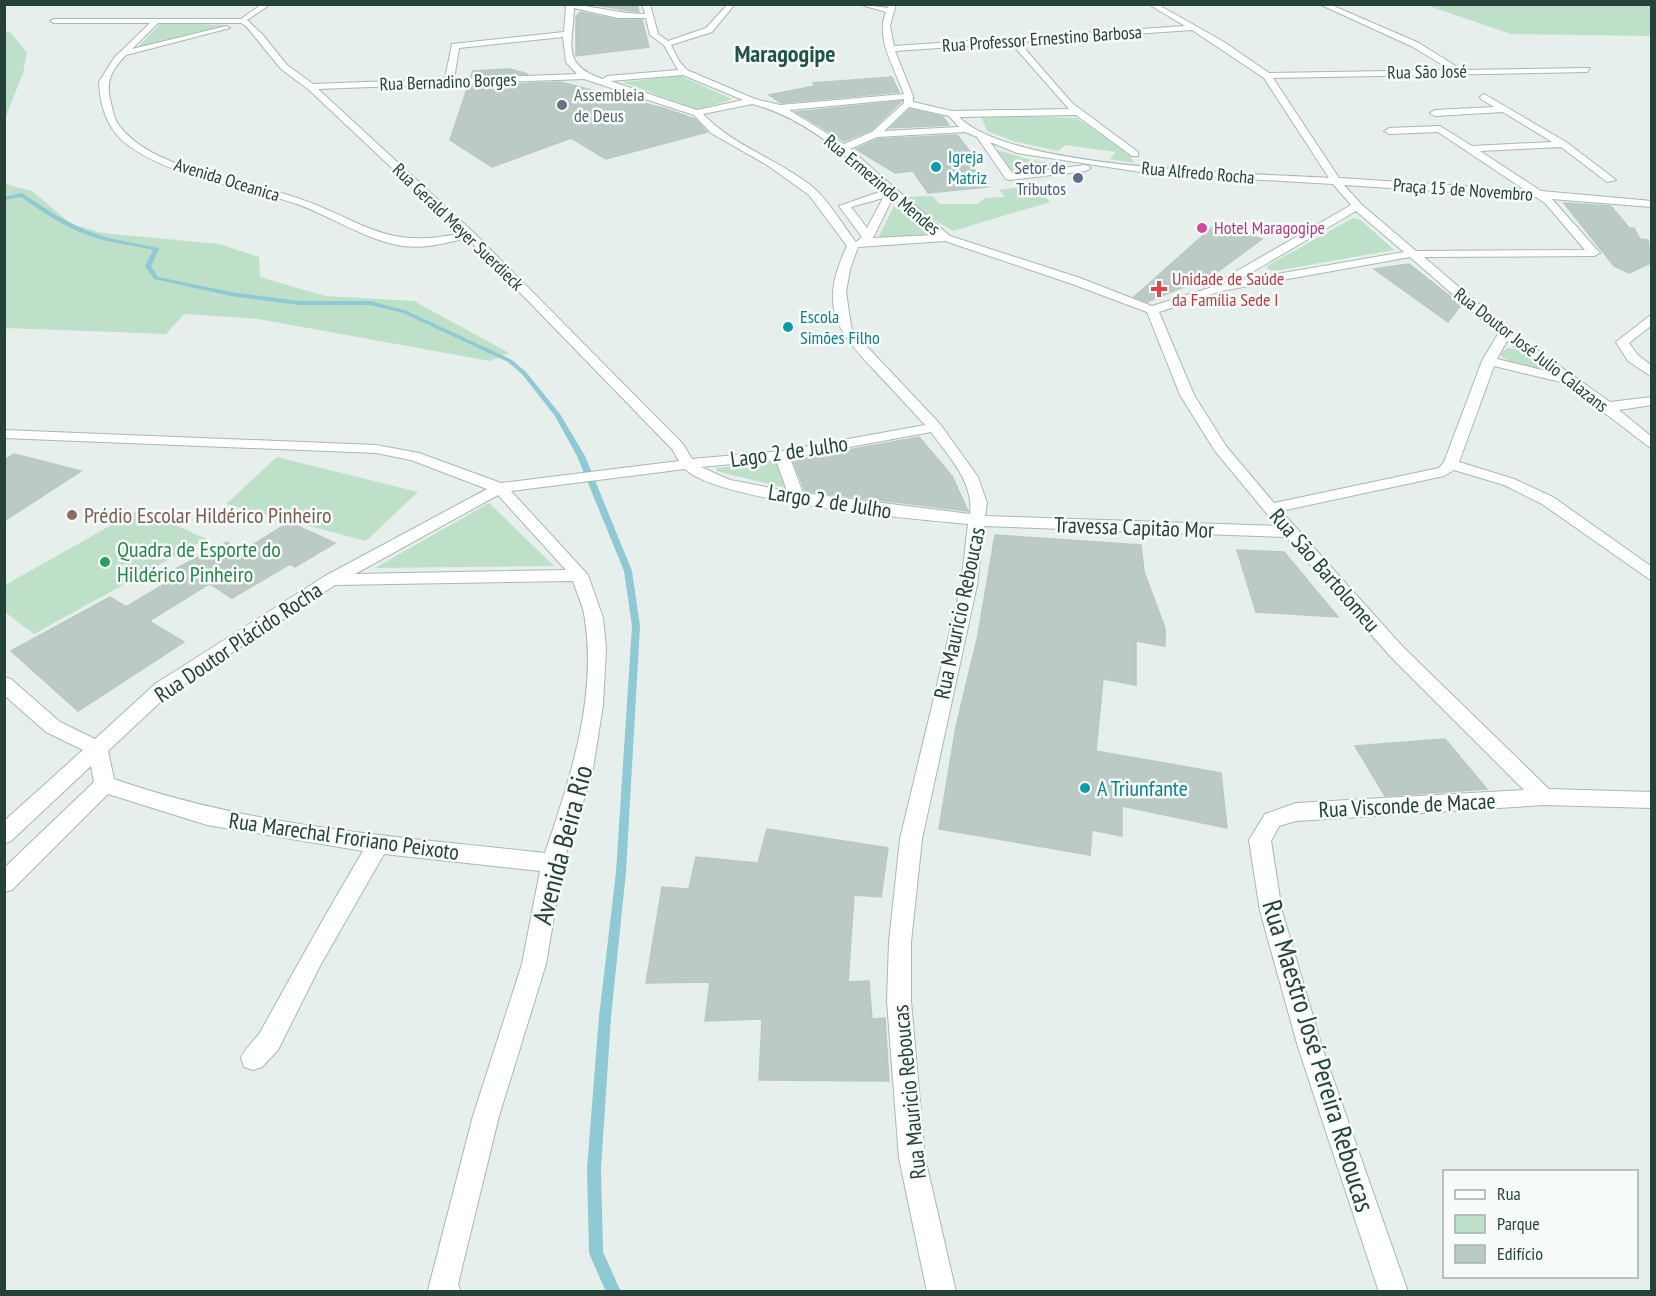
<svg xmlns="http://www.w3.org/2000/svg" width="1656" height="1296" viewBox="0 0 1656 1296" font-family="'PT Sans Narrow',sans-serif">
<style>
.green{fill:#bfe0c8}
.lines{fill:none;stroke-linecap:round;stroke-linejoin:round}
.stream{fill:#8ec9d4;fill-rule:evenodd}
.building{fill:#bbcac4;stroke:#b8c9c2;stroke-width:1.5}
.minor-casing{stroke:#a8b8b2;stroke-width:2}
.minor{fill:#fff;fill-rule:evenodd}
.worship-dot{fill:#6b7280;stroke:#f7fbf9;stroke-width:2}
.culture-dot{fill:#0f9aa8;stroke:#f7fbf9;stroke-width:2}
.service-dot{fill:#5c6f8a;stroke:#f7fbf9;stroke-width:2}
.hotel-dot{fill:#d1479c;stroke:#f7fbf9;stroke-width:2}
.health-dot{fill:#e0444e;stroke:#f7fbf9;stroke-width:2}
.education-dot{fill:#8d6e63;stroke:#f7fbf9;stroke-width:2}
.leisure-dot{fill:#2e9e5b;stroke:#f7fbf9;stroke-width:2}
.labels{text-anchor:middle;stroke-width:5;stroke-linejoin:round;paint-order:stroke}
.far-street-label{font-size:18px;fill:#24423a;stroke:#f7fbf9}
.far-worship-label{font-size:18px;fill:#5b616d;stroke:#f7fbf9;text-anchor:start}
.far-culture-label{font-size:18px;fill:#0d838f;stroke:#f7fbf9;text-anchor:start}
.far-service-label{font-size:18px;fill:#4e5e75;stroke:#f7fbf9;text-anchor:end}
.far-hotel-label{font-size:18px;fill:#b23c85;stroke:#f7fbf9;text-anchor:start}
.far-health-label{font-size:18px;fill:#be3a42;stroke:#f7fbf9;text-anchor:start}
.street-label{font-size:22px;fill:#24423a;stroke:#f7fbf9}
.education-label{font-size:22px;fill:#785e54;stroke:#f7fbf9;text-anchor:start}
.leisure-label{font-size:22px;fill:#27864d;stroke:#f7fbf9;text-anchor:start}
.culture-label{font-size:22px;fill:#0d838f;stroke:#f7fbf9;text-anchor:start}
.far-district-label{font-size:24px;font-weight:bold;fill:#1f5548;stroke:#f7fbf9}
.near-street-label{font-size:27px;fill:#24423a;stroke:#f7fbf9}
</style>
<rect width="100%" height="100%" fill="#e6efeb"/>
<g class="green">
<path d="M1426 5H1651V36L1511 34Z"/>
<path d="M161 23 228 25 137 48Z"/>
<path d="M5 31 11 33 27 53 23 73 5 119Z"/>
<path d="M681 76 732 99 698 110 622 82Z"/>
<path d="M989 115 1077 118 1130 155 1134 163 1110 159 1116 152 1065 145 1058 151 1013 141 987 131 981 116Z"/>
<path d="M995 149 1027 159 1071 167 1011 173Z"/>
<path d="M5 184 32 191 71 224 103 233 219 244 259 257 260 277 325 296 414 301 509 353 490 361 258 319 184 314 166 334 5 328Z"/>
<path d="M1033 185 1050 202 953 231 929 217 905 197 933 196 939 204H977L985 198 1005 197 999 190Z"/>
<path d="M894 206 897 207 928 235 878 238Z"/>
<path d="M1353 218 1361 220 1394 250 1275 271 1268 269 1267 266Z"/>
<path d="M1508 348 1524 351 1542 367 1535 370 1520 367 1502 357 1501 353Z"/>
<path d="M277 457 418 492 366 541 226 504Z"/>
<path d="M777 461 786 488 716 471 717 468Z"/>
<path d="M489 503 554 566 375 568Z"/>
<path d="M140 509 206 539 34 634 5 612V585Z"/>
</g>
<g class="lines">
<path class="stream" d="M22 193 57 216 85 230 108 238 158 248 159 249 151 266 158 277 231 292 299 301H370L407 311 512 360 526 372 560 414 585 456 632 571 640 626 626 872 611 1017 601 1168 603 1252 621 1292H606L589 1253 587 1168 599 1017 616 872 632 626 624 571 577 456 555 416 522 374 508 362 403 313 370 305H299L231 296 154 279 145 266 153 250C134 245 115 244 96 238 69 230 44 213 21 197L4 200V197Z"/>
</g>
<g class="building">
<path d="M637 4 639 12 595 5 605 4Z"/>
<path d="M580 12 618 20H642L649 47 576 56V17Z"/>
<path d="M510 69 528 74 471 76 473 71Z"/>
<path d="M892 77 899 92 781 103 769 95 815 86 813 83Z"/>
<path d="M560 82 663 108 695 119 707 132 606 159 571 138 492 167 450 140 468 86Z"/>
<path d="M902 101 871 130 844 141 796 112Z"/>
<path d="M910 109 943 117 949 125 890 128Z"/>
<path d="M957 135 978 162 969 163 988 187 928 193 913 171 895 173 856 149 878 139Z"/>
<path d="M1564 203 1611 206 1629 228H1634L1640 239 1648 240 1651 263 1629 273 1614 266Z"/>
<path d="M1217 223 1262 239 1213 275 1147 302 1134 297Z"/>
<path d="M1409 264 1461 305 1448 322 1374 269Z"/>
<path d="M919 437 952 476 968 511 805 491 793 460Z"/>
<path d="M14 454 81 471 4 521V460Z"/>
<path d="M289 522 335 543 295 567 290 564 232 598 210 584 206 586 202 583 204 587 149 621 184 642 78 711 11 651 110 597 126 607 185 572 177 568 227 542 243 551Z"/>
<path d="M995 535 1141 545 1144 572 1165 628V646L1136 641V685L1103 679 1096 751 1221 773 1227 828 1122 806V836L1092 830 1090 855 939 829 956 727 978 635Z"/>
<path d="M1237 550 1284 552 1338 617 1256 612Z"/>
<path d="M1445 739 1487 789 1385 796 1355 746Z"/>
<path d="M767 829 888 848 881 897 854 895 848 982 869 981 872 1019 885 1018 889 1081 759 1080 762 1019 705 1021 710 982 646 983 662 887 689 889 696 857 758 863Z"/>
</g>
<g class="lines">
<defs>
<g id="minor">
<path d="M262 4H271L247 20 262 34 287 65 313 84 445 79 452 44 564 32 566 7 561 4C589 4 616 14 645 14L643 6 650 4 658 34 668 41 706 28 728 4H735L712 32 671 45 679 61 687 70 755 99 780 105 904 94C895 68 875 39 886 12L858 4 888 8 889 4H896L890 26 894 46 1185 26 1148 4H1157L1224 42 1269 73 1451 70 1413 47 1319 4H1329L1419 43 1462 70 1590 68 1587 72 1273 78 1339 178 1525 190 1438 132 1389 134 1384 131 1389 128 1440 126 1472 146 1552 142 1503 112 1435 116 1430 113 1435 110 1494 107 1481 99 1480 97 1484 94 1566 142 1616 180 1607 182 1561 147 1480 151 1541 191 1652 201V207L1552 199 1598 251 1600 253 1594 256 1424 257 1509 330 1610 402 1652 397V405L1619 410 1652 437V449L1565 383 1494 366 1459 462 1514 479 1553 497 1652 567V581L1542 504 1504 485 1454 470 1444 476 1281 511 1402 646 1549 789 1652 792V808L1544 805 1296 821 1279 826 1271 841 1282 911 1322 1047 1408 1292H1379L1298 1047 1260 911 1249 840 1265 814 1296 803 1524 790 1390 656 1286 537 984 526 977 585 922 839 911 942V1001L925 1158 956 1292H927L899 1158 887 1001 889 942 900 839 961 585 968 524C914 519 719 502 685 469L511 491 588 575 603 618 606 648 603 705 592 775 563 863 546 964 499 1116 458 1284 461 1292 428 1290 473 1116 522 964 540 871 384 854 321 964 278 1050 262 1067 253 1070 244 1067 241 1058C246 1046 256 1040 262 1029 295 969 328 910 363 851L207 825 108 794 12 890 4 892V868L94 782 91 766 11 841 4 844V821L83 750 46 732 4 695V677L11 679 60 722 95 739 155 684 325 576 487 489 411 460 376 453 4 438V430L376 445 419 453 501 483 679 461 672 449 467 238C446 243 425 249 403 246 365 240 333 217 297 204 242 185 177 180 129 146 108 131 100 107 99 82L114 58 150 23H54L50 21 54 19H241ZM574 8 618 18H646L650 35 664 45 678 70 607 76 603 79C560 65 573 44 574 8ZM158 23H241L246 26 281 69 308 89 461 233C381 252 359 216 288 195 240 180 154 169 121 128 115 122 113 112 111 103 105 81 111 71 126 55L230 28 226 26 132 49ZM1192 30 1264 78 1329 178C1251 173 1010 170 959 117L1076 115 1132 156H1138V152L1072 103 1019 42ZM563 37 566 62 577 74 454 79 459 48ZM1011 43 1069 109 952 111 913 102V96L895 51ZM683 75 743 100 697 110 610 81ZM584 79 694 115 711 133 767 165 809 195 847 246C820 305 833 326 874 370 891 388 908 406 925 425L782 451 692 459 683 444 473 232 318 89ZM904 99V103L872 132 844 144 789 110ZM752 104C804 117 846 156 885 190L839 206 862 237 856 242C843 226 831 204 816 190 781 160 734 147 703 114ZM909 107 949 116 959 127 884 131ZM965 132 977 137 1006 179 1010 180 1086 171 1091 168 1086 165 1013 174 990 142 1017 153 1147 173 1333 184 1351 205 1225 278V283L1152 306 1080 278 950 236 850 149 877 137ZM1344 185 1536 197 1545 203 1585 250 1416 251 1361 204ZM893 197 936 235 873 238ZM883 198 867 228 851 207ZM1356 211 1404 252 1237 281ZM945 241 1072 284 1147 312 1180 395 1215 451 1277 526 985 516 987 503 978 477 940 424 856 335 851 326 846 292 850 269 858 247ZM1410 257 1498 334 1482 361 1444 462 1439 468 1274 503 1226 446 1194 395 1159 312 1221 291ZM1507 341 1550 372 1497 359ZM931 432C949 457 974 482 970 514L803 493 790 458ZM776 460 787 491 730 480 701 467ZM498 495 566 570 355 574ZM573 581C577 594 584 607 585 620 597 699 570 779 545 853 399 837 254 828 114 779L108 751 169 694 335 585Z"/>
<path d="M1652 314V325L1629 343 1638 355 1652 366V377L1628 361 1616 342Z"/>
</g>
</defs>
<use href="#minor" class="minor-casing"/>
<use href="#minor" class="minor"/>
</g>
<circle class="worship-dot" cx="562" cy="105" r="6"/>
<g class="culture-dot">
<circle cx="936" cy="167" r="6"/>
<circle cx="788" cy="327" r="6"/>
<circle cx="1085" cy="788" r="6"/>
</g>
<circle class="service-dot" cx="1078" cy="178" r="6"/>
<circle class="hotel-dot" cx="1202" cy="228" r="6"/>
<path class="health-dot" d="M1156 280h6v6h6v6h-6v6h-6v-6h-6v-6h6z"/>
<circle class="education-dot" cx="72" cy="515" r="6"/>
<circle class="leisure-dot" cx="105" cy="562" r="6"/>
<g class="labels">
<g class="far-street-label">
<text transform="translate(1042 39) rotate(-4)" y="6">Rua Professor Ernestino Barbosa</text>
<text transform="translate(1427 72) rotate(-1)" y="6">Rua São José</text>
<text transform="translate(448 82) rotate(-2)" y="6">Rua Bernadino Borges</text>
<text transform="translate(1198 173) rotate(5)" y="6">Rua Alfredo Rocha</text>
<text transform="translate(227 180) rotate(17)" y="6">Avenida Oceanica</text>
<text transform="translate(882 185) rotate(40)" y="6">Rua Ermezindo Mendes</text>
<text transform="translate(1463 190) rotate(4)" y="6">Praça 15 de Novembro</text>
<text transform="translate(458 227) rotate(44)" y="6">Rua Gerald Meyer Suerdieck</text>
<text transform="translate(1531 350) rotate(38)" y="6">Rua Doutor José Julio Calazans</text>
</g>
<g class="far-worship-label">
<text x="574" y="101">Assembleia<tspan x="574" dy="21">de Deus</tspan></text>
</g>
<g class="far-culture-label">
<text x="948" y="163">Igreja<tspan x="948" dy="21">Matriz</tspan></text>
<text x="800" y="323">Escola<tspan x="800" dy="21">Simões Filho</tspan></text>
</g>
<g class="far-service-label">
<text x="1066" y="174">Setor de<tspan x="1066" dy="21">Tributos</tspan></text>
</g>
<g class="far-hotel-label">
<text x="1214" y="234">Hotel Maragogipe</text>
</g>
<g class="far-health-label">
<text x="1172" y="285">Unidade de Saúde<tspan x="1172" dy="21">da Família Sede I</tspan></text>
</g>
<g class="street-label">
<text transform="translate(789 451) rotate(-8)" y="8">Lago 2 de Julho</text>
<text transform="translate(830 501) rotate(9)" y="8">Largo 2 de Julho</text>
<text transform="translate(1134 527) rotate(2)" y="8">Travessa Capitão Mor</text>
<text transform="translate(1325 570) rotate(49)" y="8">Rua São Bartolomeu</text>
<text transform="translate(959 613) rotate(-78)" y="8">Rua Mauricio Reboucas</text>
<text transform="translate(238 642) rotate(-34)" y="8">Rua Doutor Plácido Rocha</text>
<text transform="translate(1407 805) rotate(-3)" y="8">Rua Visconde de Macae</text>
<text transform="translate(344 836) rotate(8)" y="8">Rua Marechal Froriano Peixoto</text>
<text transform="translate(909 1092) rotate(-96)" y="8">Rua Mauricio Reboucas</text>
</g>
<g class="education-label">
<text x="84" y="523">Prédio Escolar Hildérico Pinheiro</text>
</g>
<g class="leisure-label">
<text x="117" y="557">Quadra de Esporte do<tspan x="117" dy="25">Hildérico Pinheiro</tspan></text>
</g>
<g class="culture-label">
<text x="1097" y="796">A Triunfante</text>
</g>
<g class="far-district-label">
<text x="785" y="62">Maragogipe</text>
</g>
<g class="near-street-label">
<text transform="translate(563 845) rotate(-75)" y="9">Avenida Beira Rio</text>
<text transform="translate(1318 1056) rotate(73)" y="9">Rua Maestro José Pereira Reboucas</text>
</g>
</g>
<rect width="1656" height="1296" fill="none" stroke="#24423a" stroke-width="12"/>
<rect x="1443" y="1170" width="195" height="108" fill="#f7fbf9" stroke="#a3b1ad" stroke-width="1.5"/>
<rect x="1455" y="1190" width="30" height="9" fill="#ffffff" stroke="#a3b1ad" stroke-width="1.5"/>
<text x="1497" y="1200" font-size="18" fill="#24423a">Rua</text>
<rect x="1455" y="1215" width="30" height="18" fill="#bfe0c8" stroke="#a3b1ad" stroke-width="1.5"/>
<text x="1497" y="1230" font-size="18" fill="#24423a">Parque</text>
<rect x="1455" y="1245" width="30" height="18" fill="#bbcac4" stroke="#a3b1ad" stroke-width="1.5"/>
<text x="1497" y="1260" font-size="18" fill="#24423a">Edifício</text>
</svg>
